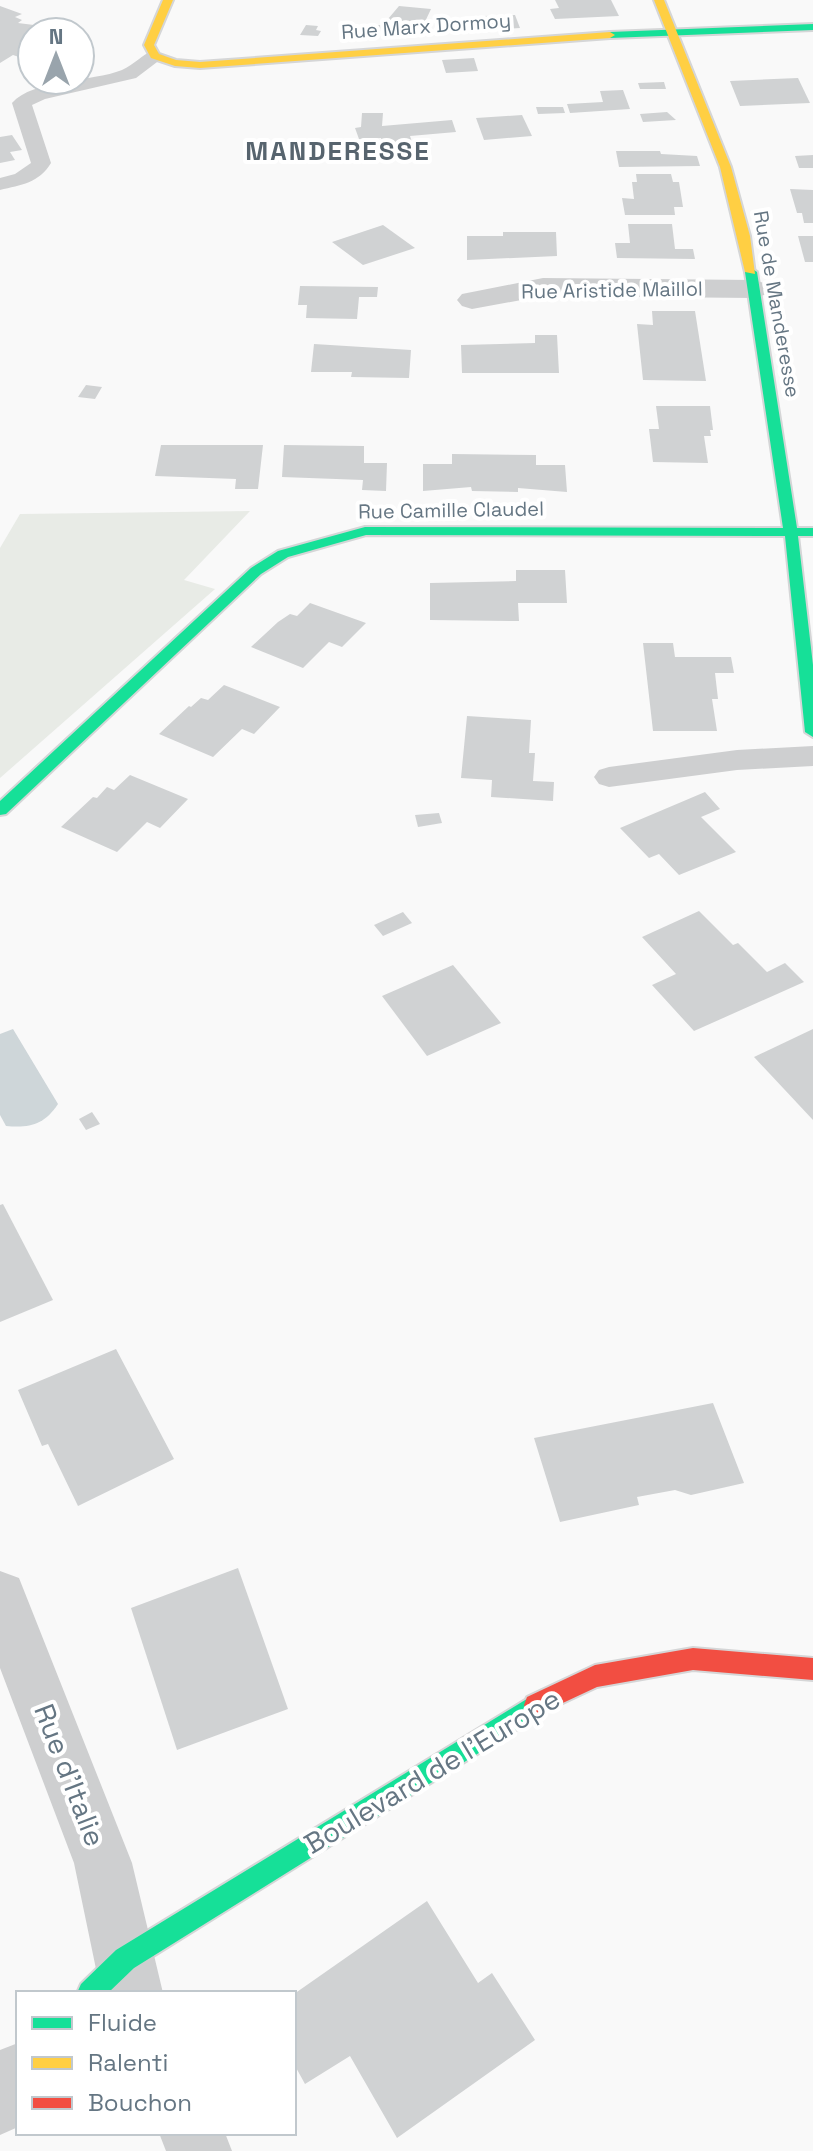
<svg xmlns="http://www.w3.org/2000/svg" width="813" height="2151" viewBox="0 0 813 2151" font-family="'Space Grotesk',sans-serif">
<style>
.green{fill:#e8ebe6}
.water{fill:#ced6d9}
.building{fill:#d0d2d3}
.lines{fill:none;stroke-linecap:round;stroke-linejoin:round}
.fast-casing{stroke:#d5d6d7;stroke-width:4}
.slow-casing{stroke:#d5d6d7;stroke-width:4}
.jam-casing{stroke:#d5d6d7;stroke-width:4}
.lane{fill:#cecfd0;fill-rule:evenodd}
.street{fill:#cecfd0;fill-rule:evenodd}
.fast{fill:#16e098;fill-rule:evenodd}
.slow{fill:#ffcf43;fill-rule:evenodd}
.jam{fill:#f24e42;fill-rule:evenodd}
.labels{text-anchor:middle;stroke-width:8;stroke-linejoin:round;paint-order:stroke}
.far-street-label{font-size:20px;fill:#657683;stroke:#fff}
.far-district-label{font-size:26px;font-weight:bold;letter-spacing:2px;fill:#57646e;stroke:#fff}
.near-street-label{font-size:28px;fill:#657683;stroke:#fff}
</style>
<rect width="100%" height="100%" fill="#f9f9f9"/>
<path class="green" d="M250 511 184 580 215 589 0 778V548L20 514Z"/>
<path class="water" d="M13 1029 58 1104C44 1125 30 1128 6 1126L0 1115V1034Z"/>
<g class="building">
<path d="M555 0H611L619 16 555 19 550 9 559 8Z"/>
<path d="M0 6 22 14 15 17 22 20 18 23 42 26 48 23 73 32H32V53L22 58 13 55 0 63Z"/>
<path d="M399 6 431 9 423 26H427L423 35 406 34 404 38 392 37 394 33 371 31 374 25H383Z"/>
<path d="M515 15 520 28 490 30 484 16Z"/>
<path d="M306 25 318 26 316 30 321 31 318 36 300 35Z"/>
<path d="M474 58 478 71 446 73 442 60Z"/>
<path d="M798 78 810 103 740 106 730 81Z"/>
<path d="M664 82 666 89H640L638 83Z"/>
<path d="M623 90 630 109 570 113 567 104 603 102 600 91Z"/>
<path d="M536 107H563L565 113 538 114Z"/>
<path d="M667 112 676 120 643 122 640 114Z"/>
<path d="M362 113H383L382 126 452 120 456 132 410 136 412 142 383 144 381 138 359 139 355 128 361 127Z"/>
<path d="M522 115 532 136 484 140 476 118Z"/>
<path d="M12 135 22 150 10 152 15 160 0 163V137Z"/>
<path d="M616 151H660L661 154 697 156 700 166 619 167Z"/>
<path d="M813 155V168H799L795 156Z"/>
<path d="M636 174H671L673 182H679L683 207H674L675 215H625L622 198 634 199 632 182H637Z"/>
<path d="M790 189 813 190V223H804L802 213H797Z"/>
<path d="M628 224H672L675 249H693L695 259 617 258 615 243H630Z"/>
<path d="M383 225 415 248 363 265 332 242Z"/>
<path d="M503 232H556L557 256 467 260V236H503Z"/>
<path d="M798 236H813V262H805Z"/>
<path d="M300 286 378 287 377 297H359L357 319 306 318 307 305H298Z"/>
<path d="M652 311H695L706 381 643 380 637 324 653 325Z"/>
<path d="M535 335H557L559 373H462L461 345 535 343Z"/>
<path d="M314 344 411 350 409 378 351 377 352 372H311Z"/>
<path d="M86 385 102 387 95 399 78 397Z"/>
<path d="M656 406H710L713 430H710L711 436H704L708 463 653 462 649 429H659Z"/>
<path d="M161 445H263L258 489H235L236 479 155 476Z"/>
<path d="M284 445 364 446V463H387L386 491 362 490 363 480 282 477Z"/>
<path d="M452 454 536 455V465H565L567 492 518 488V492L472 491 471 487 423 491V464H452Z"/>
<path d="M516 570H565L567 603H518L519 621 430 620V583L516 581Z"/>
<path d="M310 603 366 623 342 647 329 642 303 668 251 647 278 622 290 614 297 616Z"/>
<path d="M643 643H673L675 657H731L734 673H715L718 699H712L717 731H653Z"/>
<path d="M224 685 280 707 254 734 242 729 213 757 159 734 189 706 191 707 201 698 208 700Z"/>
<path d="M467 716 531 720 529 753H535L533 781 554 782 553 801 491 797 492 780 461 778Z"/>
<path d="M130 775 188 799 160 828 147 822 117 852 61 827 93 797 97 798 107 787 114 790Z"/>
<path d="M705 792 720 809 701 817 736 852 679 875 659 854 649 858 620 828Z"/>
<path d="M439 813 442 823 418 827 415 815Z"/>
<path d="M699 911 733 945 738 943 767 972 785 963 804 982 694 1031 652 985 676 974 642 937Z"/>
<path d="M403 912 412 923 383 936 374 925Z"/>
<path d="M453 965 501 1023 427 1056 382 996Z"/>
<path d="M813 1029V1120L754 1057Z"/>
<path d="M92 1112 100 1124 86 1130 79 1119Z"/>
<path d="M3 1204 53 1300 0 1322V1205Z"/>
<path d="M116 1349 174 1459 78 1506 48 1444 42 1446 18 1390Z"/>
<path d="M713 1403 744 1483 691 1495 675 1490 637 1497 639 1505 560 1522 534 1438Z"/>
<path d="M238 1568 288 1709 177 1750 131 1608Z"/>
<path d="M427 1901 478 1983 492 1973 535 2040 397 2138 350 2056 305 2084 294 2064V1994Z"/>
</g>
<g class="lines">
<defs>
<g id="fast">
<path d="M813 24V30L610 38 605 35 610 32Z"/>
<path d="M751 268 757 272 797 528H813V536H798L813 665V737L805 732 785 536 366 535 288 557 261 574 6 814 0 815V801L251 568 278 551 365 527 783 528 745 272Z"/>
<path d="M535 1694 543 1697 546 1705 543 1713 134 1968 108 1993H77L81 1984 116 1950Z"/>
</g>
<g id="slow">
<path d="M163 0H173L154 45 159 54 176 60 200 62 610 32 615 35 610 38 200 68 175 66 151 58 144 45Z"/>
<path d="M654 0H664L731 167 750 236 755 274 745 272 720 167Z"/>
</g>
<path id="jam" d="M693 1648 813 1658V1680L693 1670 597 1687 535 1716 527 1713 524 1705 527 1697 595 1665Z"/>
</defs>
<use href="#fast" class="fast-casing"/>
<use href="#slow" class="slow-casing"/>
<use href="#jam" class="jam-casing"/>
<g class="lane">
<path d="M155 50 165 56 136 78 45 99 32 105 51 163C39 183 21 185 0 190V178L15 174 31 163 12 103C33 79 92 82 122 70 134 65 142 54 155 50Z"/>
<path d="M813 746V766L737 770 609 787 599 784 594 777 599 770 609 767 737 750Z"/>
</g>
<g class="street">
<path d="M543 278 754 280 764 283 769 289 764 295 754 298 543 296 472 309 462 306 457 300 462 294Z"/>
<path d="M0 1571 19 1578 132 1863 163 1993H101L74 1863 0 1668Z"/>
<path d="M18 2043V2127L0 2135V2050Z"/>
<path d="M159 2133H225L232 2151H166Z"/>
</g>
<use href="#fast" class="fast"/>
<use href="#slow" class="slow"/>
<use href="#jam" class="jam"/>
</g>
<g class="labels">
<g class="far-street-label">
<text transform="translate(426 26) rotate(-4)" y="7">Rue Marx Dormoy</text>
<text transform="translate(612 290) rotate(-1)" y="7">Rue Aristide Maillol</text>
<text transform="translate(777 304) rotate(80)" y="7">Rue de Manderesse</text>
<text transform="translate(451 510) rotate(-1)" y="7">Rue Camille Claudel</text>
</g>
<g class="far-district-label">
<text x="338" y="160">MANDERESSE</text>
</g>
<g class="near-street-label">
<text transform="translate(432 1771) rotate(-31)" y="10">Boulevard de l'Europe</text>
<text transform="translate(70 1775) rotate(69)" y="10">Rue d'Italie</text>
</g>
</g>
<rect x="16" y="1991" width="280" height="144" fill="#ffffff" stroke="#c1c8cd" stroke-width="2"/>
<rect x="32" y="2017" width="40" height="12" fill="#16e098" stroke="#c1c8cd" stroke-width="2"/>
<text x="88" y="2031" font-size="24" fill="#657683">Fluide</text>
<rect x="32" y="2057" width="40" height="12" fill="#ffcf43" stroke="#c1c8cd" stroke-width="2"/>
<text x="88" y="2071" font-size="24" fill="#657683">Ralenti</text>
<rect x="32" y="2097" width="40" height="12" fill="#f24e42" stroke="#c1c8cd" stroke-width="2"/>
<text x="88" y="2111" font-size="24" fill="#657683">Bouchon</text>
<g transform="translate(56 56)"><circle r="38" fill="#ffffff" stroke="#c1c8cd" stroke-width="2"/>
<path d="M0-6L14 30L0 20L-14 30Z" fill="#99a4ac"/>
<text y="-12" font-size="22" font-weight="bold" text-anchor="middle" fill="#657683">N</text>
</g>
</svg>
